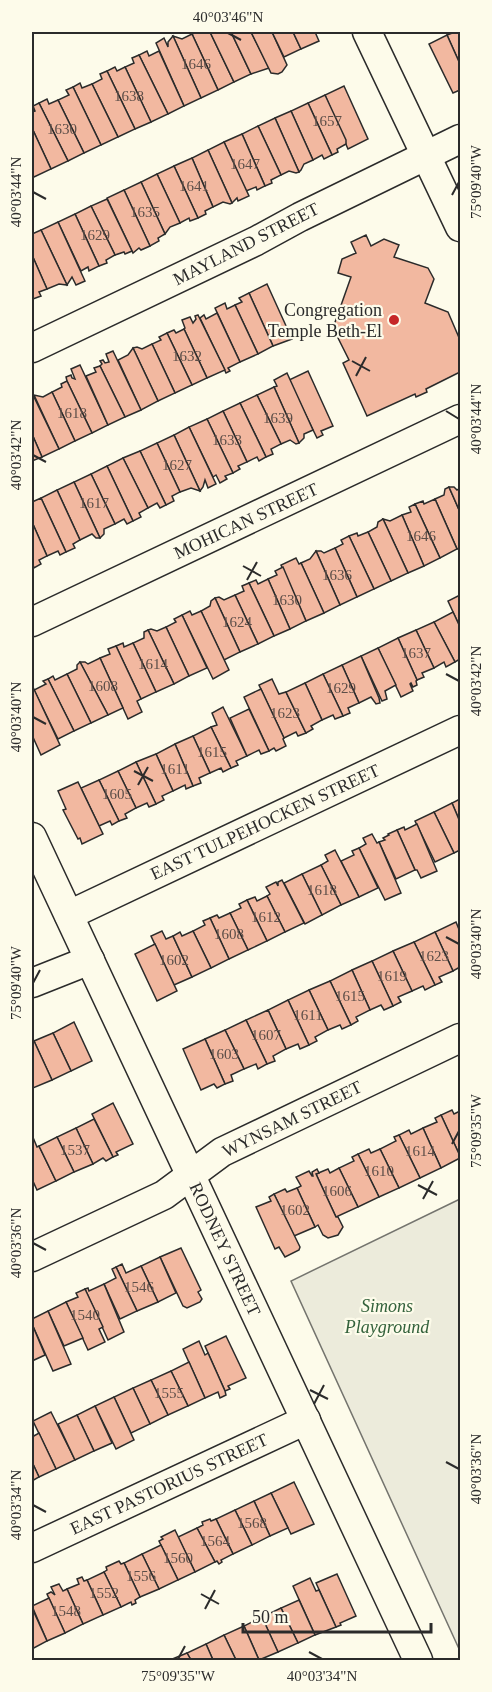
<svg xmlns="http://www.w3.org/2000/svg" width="492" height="1692" viewBox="0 0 492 1692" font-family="'Times New Roman',serif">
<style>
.green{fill:#ecebdb;stroke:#74746e;stroke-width:1.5}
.building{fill:#f2b8a0;stroke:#2b2b2b;stroke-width:1.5}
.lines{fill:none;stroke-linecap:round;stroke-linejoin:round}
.minor-casing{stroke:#2b2b2b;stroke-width:31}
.minor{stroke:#fdfbea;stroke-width:28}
.ticks{fill:none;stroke:#2b2b2b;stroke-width:2}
.poi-dot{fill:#c62828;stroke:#fdfbea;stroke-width:2}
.labels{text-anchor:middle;stroke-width:4.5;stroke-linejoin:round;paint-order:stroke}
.number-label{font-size:15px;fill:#5d4e48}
.street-label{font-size:18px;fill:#2b2b2b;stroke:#fdfbea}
.poi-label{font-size:18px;fill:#2b2b2b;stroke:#fdfbea;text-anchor:end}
.park-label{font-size:18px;font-style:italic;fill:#34623c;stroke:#fdfbea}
.neatline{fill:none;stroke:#2b2b2b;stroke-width:2}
.ticks-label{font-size:15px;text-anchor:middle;fill:#2b2b2b}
</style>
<rect width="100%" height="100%" fill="#fdfbea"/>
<path class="green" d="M460 1199V1651L291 1281Z"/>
<g class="building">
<path d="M197 32H210L234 82 218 90 192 34Z"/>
<path d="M210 32H231L251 74 234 82Z"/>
<path d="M231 32H251L269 68 251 74Z"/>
<path d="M251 32H272L287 65 282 72 278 74 271 73Z"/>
<path d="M272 32H293L301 49 284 57Z"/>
<path d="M293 32H315L319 41 301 49Z"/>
<path d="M455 32H460V64L447 35Z"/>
<path d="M192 34 218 90 201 98 173 36 182 39Z"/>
<path d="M447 35 460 64V90L453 93 429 44Z"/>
<path d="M173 36 201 98 184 106 156 43 164 38 168 47V42Z"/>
<path d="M147 51 149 56 159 51 184 106 168 114 139 55Z"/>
<path d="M139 55 168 114 151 122 125 67 134 63 132 58Z"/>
<path d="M115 67 117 71 125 67 151 122 135 129 107 71Z"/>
<path d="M107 71 135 129 118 137 92 84 102 79 100 74Z"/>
<path d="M80 83 82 88 92 84 118 137 101 145 73 87Z"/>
<path d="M344 86 368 139 348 149 325 95Z"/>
<path d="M73 87 101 145 84 153 58 100 69 95 66 90Z"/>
<path d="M325 95 346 140V144L337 149 338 152 332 155 308 103Z"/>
<path d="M47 99 49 104 58 100 84 153 68 161 39 103Z"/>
<path d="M39 103 68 161 51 169 32 128V112L35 111 33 106Z"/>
<path d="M308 103 332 155 324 159 322 155 313 160 291 111Z"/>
<path d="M291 111 313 160 304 164 301 170 299 172 275 118Z"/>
<path d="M275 118 299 172 296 173 289 171 281 175 258 126Z"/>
<path d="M258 126 281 175 271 180 272 183 265 186 242 134Z"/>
<path d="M32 128 51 169 34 177 32 173Z"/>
<path d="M242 134 265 186 257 190 256 187 246 191 224 142Z"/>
<path d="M224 142 249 196 238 201 237 198 232 203 208 150Z"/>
<path d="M208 150 232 203 230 204 223 202 213 207 192 158Z"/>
<path d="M192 158 213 207 205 211 206 214 198 218 174 166Z"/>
<path d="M174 166 198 218 190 221 189 218 180 223 157 174Z"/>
<path d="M157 174 180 223 170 227 165 234 141 182Z"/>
<path d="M141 182 165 234 158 238 159 241 150 246 124 190Z"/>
<path d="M124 190 150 246 141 250 139 248 133 253 107 198Z"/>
<path d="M107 199 132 251 125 254 124 252 115 255 91 206Z"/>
<path d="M91 206 115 255 106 260 107 263 99 266 75 214Z"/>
<path d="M75 214 99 266 89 271 88 267 81 271 58 222Z"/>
<path d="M58 222 85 281 76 285 72 277 67 285 41 230Z"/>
<path d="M41 230 67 285 59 284 47 289 32 255V234Z"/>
<path d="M366 235 371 246 384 239 399 245 394 257 428 268 434 279 425 303 448 312 460 340V372L426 389 427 392 416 397 415 394 367 416 343 363 349 360 333 328 351 277 338 273 342 259 356 253 351 242Z"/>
<path d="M32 255 47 289 39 292 41 296 33 299Z"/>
<path d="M267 284 292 339 273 346 249 293Z"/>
<path d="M249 293 273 346 258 354 235 305 242 302 239 298Z"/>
<path d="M225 303 227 309 235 305 258 354 240 362 215 308Z"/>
<path d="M217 313 240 362 228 368 230 371 226 373 200 318 204 315 206 319Z"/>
<path d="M198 315 225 370 207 378 184 329 185 328 182 320 190 317 193 323 196 319 195 316Z"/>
<path d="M184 329 207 378 192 385 167 333 174 330 176 333Z"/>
<path d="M167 333 192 385 175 393 152 344 161 340 159 337Z"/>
<path d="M152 344 175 393 158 401 133 348 137 347 142 349Z"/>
<path d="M133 348 158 401 141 410 118 360 128 355Z"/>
<path d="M113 351 141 410 125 417 100 366 102 364 100 361 103 360 105 363 109 362 106 354Z"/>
<path d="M80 365 108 425 92 433 67 381 66 377 71 375 72 378 75 379 71 369Z"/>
<path d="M100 366 125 417 108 425 86 376 96 372 94 368Z"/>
<path d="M308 371 333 426 321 431 323 435 317 438 289 380Z"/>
<path d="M287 373 313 430 304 434V438L299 443 274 387 277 386 274 380Z"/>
<path d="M67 381 92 433 75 441 52 392 62 387 61 384Z"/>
<path d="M274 387 299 443 296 444 290 440 281 444 257 395Z"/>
<path d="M52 392 75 441 59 449 34 395 43 397Z"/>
<path d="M33 395 59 449 42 457 32 434V396Z"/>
<path d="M257 395 281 444 271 449 273 454 266 457 240 403Z"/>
<path d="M240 403 266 457 259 461 257 457 247 462 223 411Z"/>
<path d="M223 411 247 462 238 466 240 469 233 473 207 419Z"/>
<path d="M207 419 233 473 225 476 227 479 220 483 216 475 213 477 189 427Z"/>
<path d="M189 427 216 484 208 488 205 480 203 487 200 491 174 435Z"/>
<path d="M32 434 42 457 32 461Z"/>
<path d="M174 435 200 491 191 488 180 492 157 443Z"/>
<path d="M157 443 180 492 172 496 174 501 166 505 140 451Z"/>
<path d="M140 451 166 505 160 508 157 503 148 508 123 458Z"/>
<path d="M123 458 148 508 139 513 141 517 133 521 107 466Z"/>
<path d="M107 466 133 521 127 524 124 519 115 524 91 474Z"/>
<path d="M91 474 115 524 104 529V534L100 538 74 482Z"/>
<path d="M74 482 100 538H96L92 534 80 540 57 490Z"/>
<path d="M449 487 460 512V548L457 549 435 499 444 495 445 489Z"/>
<path d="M449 487H454L457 490 460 488V512Z"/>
<path d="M57 490 80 540 73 544 75 548 66 552 41 498Z"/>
<path d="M41 498 66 552 60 555 58 551 47 556 32 522V502Z"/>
<path d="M435 499 457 549 440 558 415 504 423 501 424 504Z"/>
<path d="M415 504 440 558 424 566 402 515 411 512 409 507Z"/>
<path d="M402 515 424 566 408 573 383 519 390 521Z"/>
<path d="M383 519 408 573 391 581 368 532 377 527 378 522Z"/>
<path d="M32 522 47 556 39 560 41 564 34 568 32 562Z"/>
<path d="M368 532 391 581 374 589 349 536 357 533 358 536Z"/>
<path d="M349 536 374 589 357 597 335 548 343 544 341 540Z"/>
<path d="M335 548 357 597 340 605 316 551H321L324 553Z"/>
<path d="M316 551 340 605 324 613 301 563 310 559Z"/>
<path d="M296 558 299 564 301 563 324 613 306 621 281 565Z"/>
<path d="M283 567 306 621 290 629 268 579 277 575 275 571Z"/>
<path d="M268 579 290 629 274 636 249 583 256 580 258 584Z"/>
<path d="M249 583 274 636 258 644 235 595 244 591 242 586Z"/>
<path d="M235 595 258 644 240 652 215 598 219 597 224 600Z"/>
<path d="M460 595V627L448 601Z"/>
<path d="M215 598 240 652 224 660 201 611 210 606 211 601Z"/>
<path d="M190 611 192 615 201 611 229 670 213 679 182 615Z"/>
<path d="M453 612 460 627V659L455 662 434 622Z"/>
<path d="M182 615 207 668 189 676 166 627 176 622 174 619Z"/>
<path d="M434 622 455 662 446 667 444 662 434 668 416 630Z"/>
<path d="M166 627 189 676 174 684 148 630 151 629 157 631Z"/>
<path d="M148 630 174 684 156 692 133 643 144 638V632Z"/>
<path d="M416 630 434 668 422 673 424 677 417 680 398 638Z"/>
<path d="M398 638 417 680 416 681 417 685 413 687 411 683 410 684 413 691 401 697 378 648Z"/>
<path d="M123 643 124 647 133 643 156 692 141 699 116 646Z"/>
<path d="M116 646 141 699 137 701 142 712 128 719 100 658 110 654 108 649Z"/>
<path d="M378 648 396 685 385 691 387 699 382 701 361 656Z"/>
<path d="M361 656 379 698 380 703 376 704 371 697 359 703 342 665Z"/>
<path d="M100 658 123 708 108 715 80 662H85L88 664Z"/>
<path d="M80 662 108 715 91 723 67 674 77 669V665Z"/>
<path d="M342 665 359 703 348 708 350 713 343 716 323 674Z"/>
<path d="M67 674 91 723 74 731 48 679 53 676 55 680Z"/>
<path d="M323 674 343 716 335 719 333 715 322 720 305 683Z"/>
<path d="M48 679 74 731 58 739 34 690 46 684 43 681Z"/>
<path d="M272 679 279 694 286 692 306 733 298 736 296 732 284 738 259 685Z"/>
<path d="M305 683 322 720 311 726 313 729 306 733 286 692Z"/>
<path d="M32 685 60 745 41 755 32 735Z"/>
<path d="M261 689 284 738 283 739 286 746 276 751 274 748 269 751 244 697Z"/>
<path d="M223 707 247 756 236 761 238 765 231 768 211 727 217 725 212 713Z"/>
<path d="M249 709 269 751 261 754 259 750 247 756 230 718Z"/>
<path d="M211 727 231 768 223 772 221 768 210 773 193 736Z"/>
<path d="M193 736 210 773 199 778 201 783 193 786 175 744Z"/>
<path d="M175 744 193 786 186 789 185 785 173 791 156 754Z"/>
<path d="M156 754 173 791 162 796 164 800 156 804 136 762Z"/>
<path d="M136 762 156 804 149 807 147 803 136 808 118 771Z"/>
<path d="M118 771 136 808 125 814 127 818 119 821 99 780Z"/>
<path d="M99 780 119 821 112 825 110 821 99 826 81 788Z"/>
<path d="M78 782 103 834 82 844 80 838 78 839 63 810 66 809 58 791Z"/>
<path d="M460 799V822L452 803Z"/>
<path d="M452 803 460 822V850L454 853 434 812Z"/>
<path d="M434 812 454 853 435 862 415 821Z"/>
<path d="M417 824 437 871 421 878 417 870H415L397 830 404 827 405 830Z"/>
<path d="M397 830 415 870 396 879 379 842 385 840 383 838 389 835 388 834Z"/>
<path d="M372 834 377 843 379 842 401 893 385 900 359 848 366 844 363 838Z"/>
<path d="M359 848 378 888 359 897 341 861 354 855 352 851Z"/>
<path d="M335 850 359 897 341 905 321 865 328 861 325 855Z"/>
<path d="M321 865 341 905 322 915 302 874Z"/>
<path d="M302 874 322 915 305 924 284 883Z"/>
<path d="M282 880 304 923 285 932 267 896 270 894 266 887 276 882 278 886V882Z"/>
<path d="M267 896 285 932 267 941 247 900 255 897 257 901Z"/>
<path d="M247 900 267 941 248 950 230 913 241 908 239 904Z"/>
<path d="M230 913 248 950 229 959 210 918 217 915 219 918Z"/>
<path d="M210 918 229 959 211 968 193 931 205 925 203 921Z"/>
<path d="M456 922 460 932V967L453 971 435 932Z"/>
<path d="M162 931 166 939 173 936 192 977 174 985 151 936Z"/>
<path d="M193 931 211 968 192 977 173 936 180 932 182 936Z"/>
<path d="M435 932 453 971 439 977 442 982 435 985 414 942Z"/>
<path d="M414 942 435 985 425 990 423 986 412 991 393 951Z"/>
<path d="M155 944 177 991 157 1001 135 954Z"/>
<path d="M393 951 412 991 398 997 401 1002 393 1006 372 961Z"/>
<path d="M372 961 393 1006 384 1010 381 1005 370 1010 352 970Z"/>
<path d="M352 970 370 1010 356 1017 358 1021 351 1025 330 981Z"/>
<path d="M330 981 351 1025 342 1029 340 1025 328 1030 309 990Z"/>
<path d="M309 990 328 1030 315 1037 317 1041 309 1045 288 1000Z"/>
<path d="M288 1000 309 1045 300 1049 298 1044 286 1049 268 1010Z"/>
<path d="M268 1010 286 1049 273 1056 275 1061 267 1064 246 1020Z"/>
<path d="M246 1020 267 1064 258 1069 256 1064 244 1069 225 1030Z"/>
<path d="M74 1022 92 1061 71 1071 53 1033Z"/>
<path d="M225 1030 244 1069 231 1075 233 1081 225 1084 205 1039Z"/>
<path d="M53 1033 71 1071 52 1080 34 1041Z"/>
<path d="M205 1039 225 1084 217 1088 214 1084 201 1090 183 1049Z"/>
<path d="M34 1041 52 1080 33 1088 32 1043Z"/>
<path d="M113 1103 133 1144 116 1152 118 1155 113 1157 92 1114Z"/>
<path d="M452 1110 454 1114 460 1111V1156L441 1115Z"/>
<path d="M441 1115 460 1156V1158L441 1168 423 1128 437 1122 435 1118Z"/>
<path d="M94 1119 113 1157 106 1161 103 1158 93 1164 76 1128Z"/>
<path d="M76 1128 93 1164 74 1172 57 1137Z"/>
<path d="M423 1128 441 1168 420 1178 399 1135 409 1130 411 1134Z"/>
<path d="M32 1135 37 1147 39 1146 56 1181 37 1190 32 1179Z"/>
<path d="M399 1135 420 1178 399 1188 380 1149 396 1141 394 1137Z"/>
<path d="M57 1137 74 1172 56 1181 39 1146Z"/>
<path d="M369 1149 371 1153 380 1149 399 1188 379 1197 358 1154Z"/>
<path d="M358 1154 379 1197 358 1207 339 1168 354 1161 352 1157Z"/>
<path d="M339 1168 358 1207 336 1217 316 1174 328 1169 330 1173Z"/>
<path d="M317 1169 319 1173 316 1174 336 1217H338L343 1227 338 1235 328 1238 323 1235 318 1225 315 1227 297 1188 301 1186 296 1177 309 1171 312 1176H313L312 1172Z"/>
<path d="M297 1188 315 1227 294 1236 274 1194 285 1189 287 1192Z"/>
<path d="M274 1194 300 1247 299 1250 285 1257 279 1247 275 1249 256 1207 271 1201 269 1197Z"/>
<path d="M181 1248 201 1290 198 1292 202 1299 200 1302 187 1308 183 1306 160 1257Z"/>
<path d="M160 1257 176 1293 158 1302 141 1266Z"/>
<path d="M122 1264 126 1273 141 1266 158 1302 137 1311 116 1267Z"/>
<path d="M116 1267 137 1311 120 1319 104 1284 116 1278 112 1269Z"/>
<path d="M104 1284 124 1332 108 1340 85 1289 88 1288 89 1291Z"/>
<path d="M85 1289 103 1327 99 1329 105 1342 88 1350 66 1302 78 1297 76 1293Z"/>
<path d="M66 1302 83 1338 64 1346 48 1311Z"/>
<path d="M48 1311 71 1364 53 1371 32 1324V1319Z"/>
<path d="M32 1324 45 1355 32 1361Z"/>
<path d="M226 1336 246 1378 228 1386 230 1389 225 1391 205 1346Z"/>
<path d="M199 1341 205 1355 208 1353 225 1391 226 1395 220 1398 218 1392 205 1398 183 1349Z"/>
<path d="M189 1362 205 1398 188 1406 171 1371Z"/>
<path d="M171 1371 188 1406 168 1415 151 1380Z"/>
<path d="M151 1380 168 1415 150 1424 133 1388Z"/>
<path d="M133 1388 150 1424 131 1433 114 1397Z"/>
<path d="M114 1397 134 1440 116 1449 95 1406Z"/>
<path d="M95 1406 112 1443 94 1451 77 1415Z"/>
<path d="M51 1412 75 1460 56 1469 33 1421Z"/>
<path d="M77 1415 94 1451 75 1460 58 1424Z"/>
<path d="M39 1433 56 1469 39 1477 32 1462V1437Z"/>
<path d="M32 1462 39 1477 32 1481Z"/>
<path d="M294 1482 314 1524 291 1534 271 1493Z"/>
<path d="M271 1493 288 1528 270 1536 254 1501Z"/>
<path d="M254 1501 270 1536 252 1545 235 1510Z"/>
<path d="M235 1510 252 1545 233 1554 216 1519Z"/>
<path d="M210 1519 211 1521 216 1519 233 1554 221 1560 222 1562 219 1564 217 1561 215 1562 197 1528 203 1525 202 1522Z"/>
<path d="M197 1528 215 1562 195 1572 178 1537Z"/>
<path d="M175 1530 195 1572 178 1580 159 1541 163 1539 161 1537Z"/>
<path d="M161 1545 178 1580 159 1589 142 1554Z"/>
<path d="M142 1554 159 1589 140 1597 124 1563Z"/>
<path d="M119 1561 121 1564 124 1563 140 1597 135 1600 136 1603 132 1605 131 1602 121 1607 104 1572 107 1570 106 1567Z"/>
<path d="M104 1572 121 1607 103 1615 87 1580Z"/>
<path d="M337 1574 356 1616 340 1623 341 1625 336 1627 316 1583Z"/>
<path d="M82 1577 84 1581 87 1580 103 1615 83 1624 67 1589 79 1584 77 1579Z"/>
<path d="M310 1578 316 1591 319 1590 336 1627 315 1635 293 1586Z"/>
<path d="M59 1584 63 1591 67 1589 83 1624 65 1633 47 1594 51 1592 55 1595 51 1587Z"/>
<path d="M49 1598 65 1633 47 1641 32 1606Z"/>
<path d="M299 1600 315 1635 298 1643 281 1608Z"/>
<path d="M32 1608 47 1641 32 1649Z"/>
<path d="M281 1608 298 1643 278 1652 262 1617Z"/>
<path d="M262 1617 278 1652 259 1660 244 1626Z"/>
<path d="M244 1626 259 1660H236L224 1635Z"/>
<path d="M224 1635 236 1660H213L206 1644Z"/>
<path d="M206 1644 213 1660H191L187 1653Z"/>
<path d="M187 1653 191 1660H170Z"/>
</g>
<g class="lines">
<defs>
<g id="minor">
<path d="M367 32 460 227"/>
<path d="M32 348 256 241 300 217 460 139"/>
<path d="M32 622 460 419"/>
<path d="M32 837 418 1660"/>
<path d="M69 915 460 730"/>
<path d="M32 983 90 960"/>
<path d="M32 1257 164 1195 222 1152 460 1038"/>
<path d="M32 1548 306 1420"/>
</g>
</defs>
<use href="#minor" class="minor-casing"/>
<use href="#minor" class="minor"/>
</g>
<path class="ticks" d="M228 33 241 40M33 192 46 199M452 195 459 182M352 361 370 371M356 376 366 357M446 411 459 419M33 455 46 462M243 566 261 576M247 580 257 562M446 674 459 681M33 717 46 724M134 771 153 781M138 785 148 767M446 937 459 944M33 983 40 970M452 1144 459 1131M418 1185 437 1195M423 1199 433 1181M33 1243 46 1250M310 1390 328 1399M314 1404 324 1385M446 1462 459 1469M33 1505 46 1512M201 1594 219 1604M205 1609 215 1590M309 1652 322 1659M178 1659 185 1646"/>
<circle class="poi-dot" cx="394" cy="320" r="6"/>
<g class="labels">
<g class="number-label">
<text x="196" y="69">1646</text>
<text x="129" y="101">1638</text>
<text x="327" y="126">1657</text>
<text x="62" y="134">1630</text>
<text x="245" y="169">1647</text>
<text x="194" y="191">1641</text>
<text x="145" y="217">1635</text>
<text x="95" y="240">1629</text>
<text x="187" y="361">1632</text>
<text x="72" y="418">1618</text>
<text x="278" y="423">1639</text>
<text x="227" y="445">1633</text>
<text x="177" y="470">1627</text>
<text x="94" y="508">1617</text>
<text x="421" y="541">1646</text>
<text x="337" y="580">1636</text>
<text x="287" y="605">1630</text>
<text x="237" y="627">1624</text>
<text x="416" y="658">1637</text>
<text x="153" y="669">1614</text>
<text x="103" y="691">1608</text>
<text x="341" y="693">1629</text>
<text x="285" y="718">1623</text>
<text x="212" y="757">1615</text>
<text x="175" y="774">1611</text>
<text x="117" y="799">1605</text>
<text x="322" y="895">1618</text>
<text x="266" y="922">1612</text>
<text x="229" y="939">1608</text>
<text x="434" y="961">1623</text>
<text x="174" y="965">1602</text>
<text x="392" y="981">1619</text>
<text x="350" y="1001">1615</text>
<text x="308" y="1020">1611</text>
<text x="266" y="1040">1607</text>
<text x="224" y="1059">1603</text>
<text x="75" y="1155">1537</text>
<text x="420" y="1156">1614</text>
<text x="379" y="1176">1610</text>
<text x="337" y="1196">1606</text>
<text x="295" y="1215">1602</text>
<text x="139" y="1292">1546</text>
<text x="85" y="1320">1540</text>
<text x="169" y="1398">1555</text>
<text x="252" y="1528">1568</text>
<text x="215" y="1546">1564</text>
<text x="178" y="1563">1560</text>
<text x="141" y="1581">1556</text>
<text x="104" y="1598">1552</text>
<text x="66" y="1616">1548</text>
</g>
<g class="street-label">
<text transform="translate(246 244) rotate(-27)" y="6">MAYLAND STREET</text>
<text transform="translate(246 521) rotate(-25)" y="6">MOHICAN STREET</text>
<text transform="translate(265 822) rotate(-25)" y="6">EAST TULPEHOCKEN STREET</text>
<text transform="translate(292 1119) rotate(-26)" y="6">WYNSAM STREET</text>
<text transform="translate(225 1249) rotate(65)" y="6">RODNEY STREET</text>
<text transform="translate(169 1484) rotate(-25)" y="6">EAST PASTORIUS STREET</text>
</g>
<g class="poi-label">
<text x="382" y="316">Congregation<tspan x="382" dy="21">Temple Beth-El</tspan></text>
</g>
<g class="park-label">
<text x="387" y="1312">Simons<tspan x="387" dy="21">Playground</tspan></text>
</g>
</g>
<rect width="492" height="1692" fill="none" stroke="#fdfbea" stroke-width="66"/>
<path d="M243 1623v9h188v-9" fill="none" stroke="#2b2b2b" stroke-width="3"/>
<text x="252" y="1623" font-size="18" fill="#2b2b2b" stroke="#fdfbea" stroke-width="4.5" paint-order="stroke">50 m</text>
<rect x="33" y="33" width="426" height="1626" class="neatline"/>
<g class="ticks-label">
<text x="228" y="22">40°03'46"N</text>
<text transform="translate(476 182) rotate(-90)" y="5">75°09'40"W</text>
<text transform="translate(16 192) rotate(-90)" y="5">40°03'44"N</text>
<text transform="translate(476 419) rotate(-90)" y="5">40°03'44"N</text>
<text transform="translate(16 455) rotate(-90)" y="5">40°03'42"N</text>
<text transform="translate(476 681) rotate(-90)" y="5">40°03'42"N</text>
<text transform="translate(16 717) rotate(-90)" y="5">40°03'40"N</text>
<text transform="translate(476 944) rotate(-90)" y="5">40°03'40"N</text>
<text transform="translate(16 983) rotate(-90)" y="5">75°09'40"W</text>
<text transform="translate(476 1131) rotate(-90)" y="5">75°09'35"W</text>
<text transform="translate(16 1243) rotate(-90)" y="5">40°03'36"N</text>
<text transform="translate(476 1469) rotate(-90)" y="5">40°03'36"N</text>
<text transform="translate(16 1505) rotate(-90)" y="5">40°03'34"N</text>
<text x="178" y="1681">75°09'35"W</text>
<text x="322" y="1681">40°03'34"N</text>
</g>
</svg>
